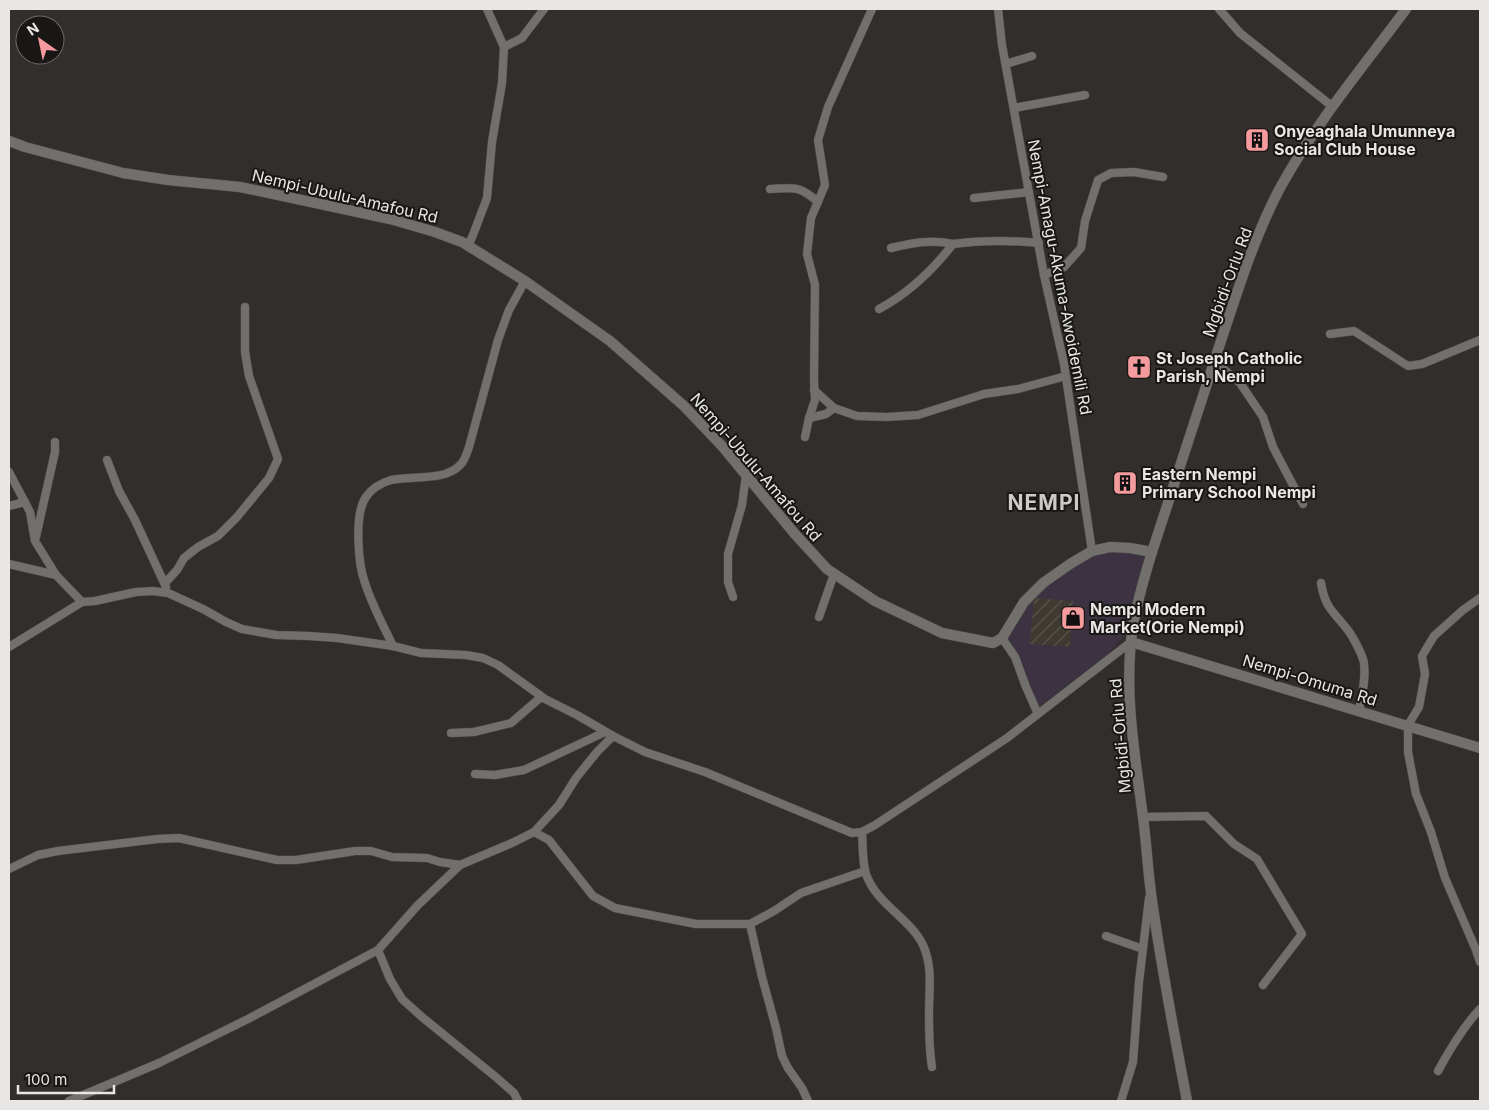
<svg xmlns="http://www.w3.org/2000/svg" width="1489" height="1110" viewBox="0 0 1489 1110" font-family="Inter,sans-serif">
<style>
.commercial{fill:#3c3242}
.industrial{fill:url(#industrial-furrows)}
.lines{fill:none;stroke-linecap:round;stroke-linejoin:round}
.street-casing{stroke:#4f4d4b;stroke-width:9}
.secondary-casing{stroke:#4f4d4b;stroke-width:11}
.street{stroke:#72706c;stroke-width:8}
.secondary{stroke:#72706c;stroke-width:10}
.labels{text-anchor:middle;stroke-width:4;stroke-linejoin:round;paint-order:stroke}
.poi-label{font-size:16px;font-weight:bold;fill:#e9e7e6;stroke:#181715;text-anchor:start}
.street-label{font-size:16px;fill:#e9e7e6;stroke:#181715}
.district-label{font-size:21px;font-weight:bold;letter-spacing:1px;fill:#cecbc7;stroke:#181715}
</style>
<defs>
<pattern id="industrial-furrows" width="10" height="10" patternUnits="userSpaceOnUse" patternTransform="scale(1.25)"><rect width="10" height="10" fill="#3e3931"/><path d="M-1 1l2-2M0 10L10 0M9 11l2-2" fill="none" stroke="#5a564f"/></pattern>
</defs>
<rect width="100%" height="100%" fill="#312e2b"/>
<path class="commercial" d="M1092 551 1152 552 1124 636 1107 655 1036 709 1002 638 1027 599Z"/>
<path class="industrial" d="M1034 598 1073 601 1070 647 1030 644Z"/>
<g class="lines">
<defs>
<g id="street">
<path d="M998 9 1002 45 1044 275 1064 364 1092 551"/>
<path d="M1219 9 1240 33 1333 107"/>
<path d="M504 47 522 38 544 9"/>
<path d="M1006 64 1032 56"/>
<path d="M1014 108 1085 95"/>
<path d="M770 189C794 188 799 185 818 202"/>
<path d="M974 198 1029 192"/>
<path d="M468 246 473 235 487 198 492 142 502 83 504 47 487 9"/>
<path d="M891 248C912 243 931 239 953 244"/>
<path d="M1044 275 1064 267 1081 248 1085 221 1098 180 1111 173 1134 172 1163 177"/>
<path d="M879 309C909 293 932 271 953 244 982 240 1009 240 1039 243"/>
<path d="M1330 334 1354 331 1408 366 1422 364 1480 340"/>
<path d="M1214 361 1240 383 1263 417 1273 447 1303 504"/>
<path d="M814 390 834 408 857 416 887 417 918 415 984 394 1018 389 1066 376"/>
<path d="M809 418 826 414 834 408"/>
<path d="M805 437 809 418 815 400 814 379 815 285 807 254 811 218 825 185 818 140 828 107 872 9"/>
<path d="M107 460 119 491 135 520 166 587"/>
<path d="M9 472 30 512 35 541 56 575"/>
<path d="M9 506 25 502"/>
<path d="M36 537 55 452V442"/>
<path d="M9 564 56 575 82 602"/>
<path d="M165 583 177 570 184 558 198 547 218 536 237 517 269 478 278 459 249 376 245 352V307"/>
<path d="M1321 583C1325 608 1333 611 1347 629 1352 635 1364 657 1364 664 1366 679 1362 695 1359 710"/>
<path d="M733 597 728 582V554L742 505 746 475"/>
<path d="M1480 598 1463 610 1434 636 1422 656 1425 674 1419 707 1408 725V752L1416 794 1431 832 1445 878 1476 950 1480 962"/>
<path d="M819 617 834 574"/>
<path d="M1002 638 1015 657 1026 687 1038 714"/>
<path d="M393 646C383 625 372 605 365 583 358 564 354 513 366 497 372 488 381 483 391 480 411 475 446 482 461 464 465 460 467 452 469 447L498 340 509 310 525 281"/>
<path d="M9 647 82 602 95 601 136 592 153 591 168 593 203 609 226 622 242 629 276 635 309 636 337 638 393 646 421 653 466 655 483 658 498 665 545 699 577 715 613 736 645 752 705 772 852 833 862 832 875 825 1007 738 1131 642"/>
<path d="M451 733 474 732 511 723 541 697"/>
<path d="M475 774 495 775 524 770 605 732"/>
<path d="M1143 817 1206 816 1234 844 1257 859 1302 934 1263 985"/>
<path d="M534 832 549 840 593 896 615 908 696 924H750L774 911 801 893 865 871"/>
<path d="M862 832C863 846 862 861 866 874 876 904 910 918 923 945 933 967 929 990 929 1013 929 1031 929 1049 932 1067"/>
<path d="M9 869 38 855 58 851 157 839 179 838 277 860H296L355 851H371L392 857 427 858 440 862 460 865"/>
<path d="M750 924 762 977 776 1028 782 1056 788 1068 802 1088 808 1101"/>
<path d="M1106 936 1143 949"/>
<path d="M378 950 390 979 402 999 422 1017 497 1078 514 1093 518 1101"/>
<path d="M1438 1071C1450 1049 1463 1027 1480 1009"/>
<path d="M69 1101 159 1063 248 1019 378 950 417 906 460 865 512 843 534 832 559 805 576 778 597 752 613 736"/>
<path d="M1121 1101 1133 1062 1139 982 1149 898"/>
</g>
<g id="secondary">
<path d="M9 141 25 147 123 173 168 180 240 187 390 219 435 232 462 242 525 281 610 341 684 406 722 446 794 533 827 569 875 601 942 633 993 643 1002 638 1024 602 1043 583 1070 564 1092 551 1110 547 1130 548 1152 552"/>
<path d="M1131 642 1480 748"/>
<path d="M1187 1101C1175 1037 1162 972 1153 907 1148 877 1147 847 1143 817 1135 755 1124 695 1132 632 1136 605 1144 578 1152 552 1174 485 1196 417 1218 350 1236 296 1253 239 1280 188 1315 124 1363 67 1406 9"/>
</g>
</defs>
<use href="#street" class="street-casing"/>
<use href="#secondary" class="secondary-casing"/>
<use href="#street" class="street"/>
<use href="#secondary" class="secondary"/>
</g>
<defs>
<symbol id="building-square" viewBox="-11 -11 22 22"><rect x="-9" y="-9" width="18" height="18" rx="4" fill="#f59b9e" stroke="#181715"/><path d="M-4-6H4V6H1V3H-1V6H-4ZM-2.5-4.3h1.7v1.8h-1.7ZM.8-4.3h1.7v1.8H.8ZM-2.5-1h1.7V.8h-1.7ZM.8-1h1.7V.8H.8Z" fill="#111"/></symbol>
<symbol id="church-square" viewBox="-11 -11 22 22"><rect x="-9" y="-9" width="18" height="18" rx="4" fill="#f59b9e" stroke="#181715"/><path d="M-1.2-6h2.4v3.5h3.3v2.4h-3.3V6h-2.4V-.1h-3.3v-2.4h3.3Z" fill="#111"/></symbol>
<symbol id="shop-square" viewBox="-11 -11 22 22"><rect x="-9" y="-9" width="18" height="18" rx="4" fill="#f59b9e" stroke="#181715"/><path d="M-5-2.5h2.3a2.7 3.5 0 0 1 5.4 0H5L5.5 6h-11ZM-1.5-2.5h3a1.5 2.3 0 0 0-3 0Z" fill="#111"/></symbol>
</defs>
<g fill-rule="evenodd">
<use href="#building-square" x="1243" y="126" width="28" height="28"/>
<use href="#church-square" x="1125" y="353" width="28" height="28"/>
<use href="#building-square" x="1111" y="469" width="28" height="28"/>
<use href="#shop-square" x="1059" y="604" width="28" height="28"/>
</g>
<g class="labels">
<g class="poi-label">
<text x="1274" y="137">Onyeaghala Umunneya<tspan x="1274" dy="18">Social Club House</tspan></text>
<text x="1156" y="364">St Joseph Catholic<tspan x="1156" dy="18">Parish, Nempi</tspan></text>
<text x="1142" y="480">Eastern Nempi<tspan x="1142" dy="18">Primary School Nempi</tspan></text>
<text x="1090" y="615">Nempi Modern<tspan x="1090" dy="18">Market(Orie Nempi)</tspan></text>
</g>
<g class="street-label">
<text transform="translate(345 196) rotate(13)" y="6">Nempi-Ubulu-Amafou Rd</text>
<text transform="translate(1060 277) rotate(79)" y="6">Nempi-Amagu-Akuma-Awoidemili Rd</text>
<text transform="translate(1227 282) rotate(-70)" y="6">Mgbidi-Orlu Rd</text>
<text transform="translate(756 467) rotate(49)" y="6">Nempi-Ubulu-Amafou Rd</text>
<text transform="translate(1310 680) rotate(17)" y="6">Nempi-Omuma Rd</text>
<text transform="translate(1120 736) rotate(-95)" y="6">Mgbidi-Orlu Rd</text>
</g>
<g class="district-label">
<text x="1044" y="510">NEMPI</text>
</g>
</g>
<rect width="1489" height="1110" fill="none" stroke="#e9e7e6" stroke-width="20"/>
<g transform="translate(40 40) rotate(327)"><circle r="24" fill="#181715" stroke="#6c6a69"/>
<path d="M0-4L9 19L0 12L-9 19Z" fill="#f59b9e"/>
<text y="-8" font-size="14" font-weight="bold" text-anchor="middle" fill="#e9e7e6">N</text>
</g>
<path d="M18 1085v8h96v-8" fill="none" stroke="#e9e7e6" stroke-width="2.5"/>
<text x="25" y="1085" font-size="15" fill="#e9e7e6" stroke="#181715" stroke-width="4" paint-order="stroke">100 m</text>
</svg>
